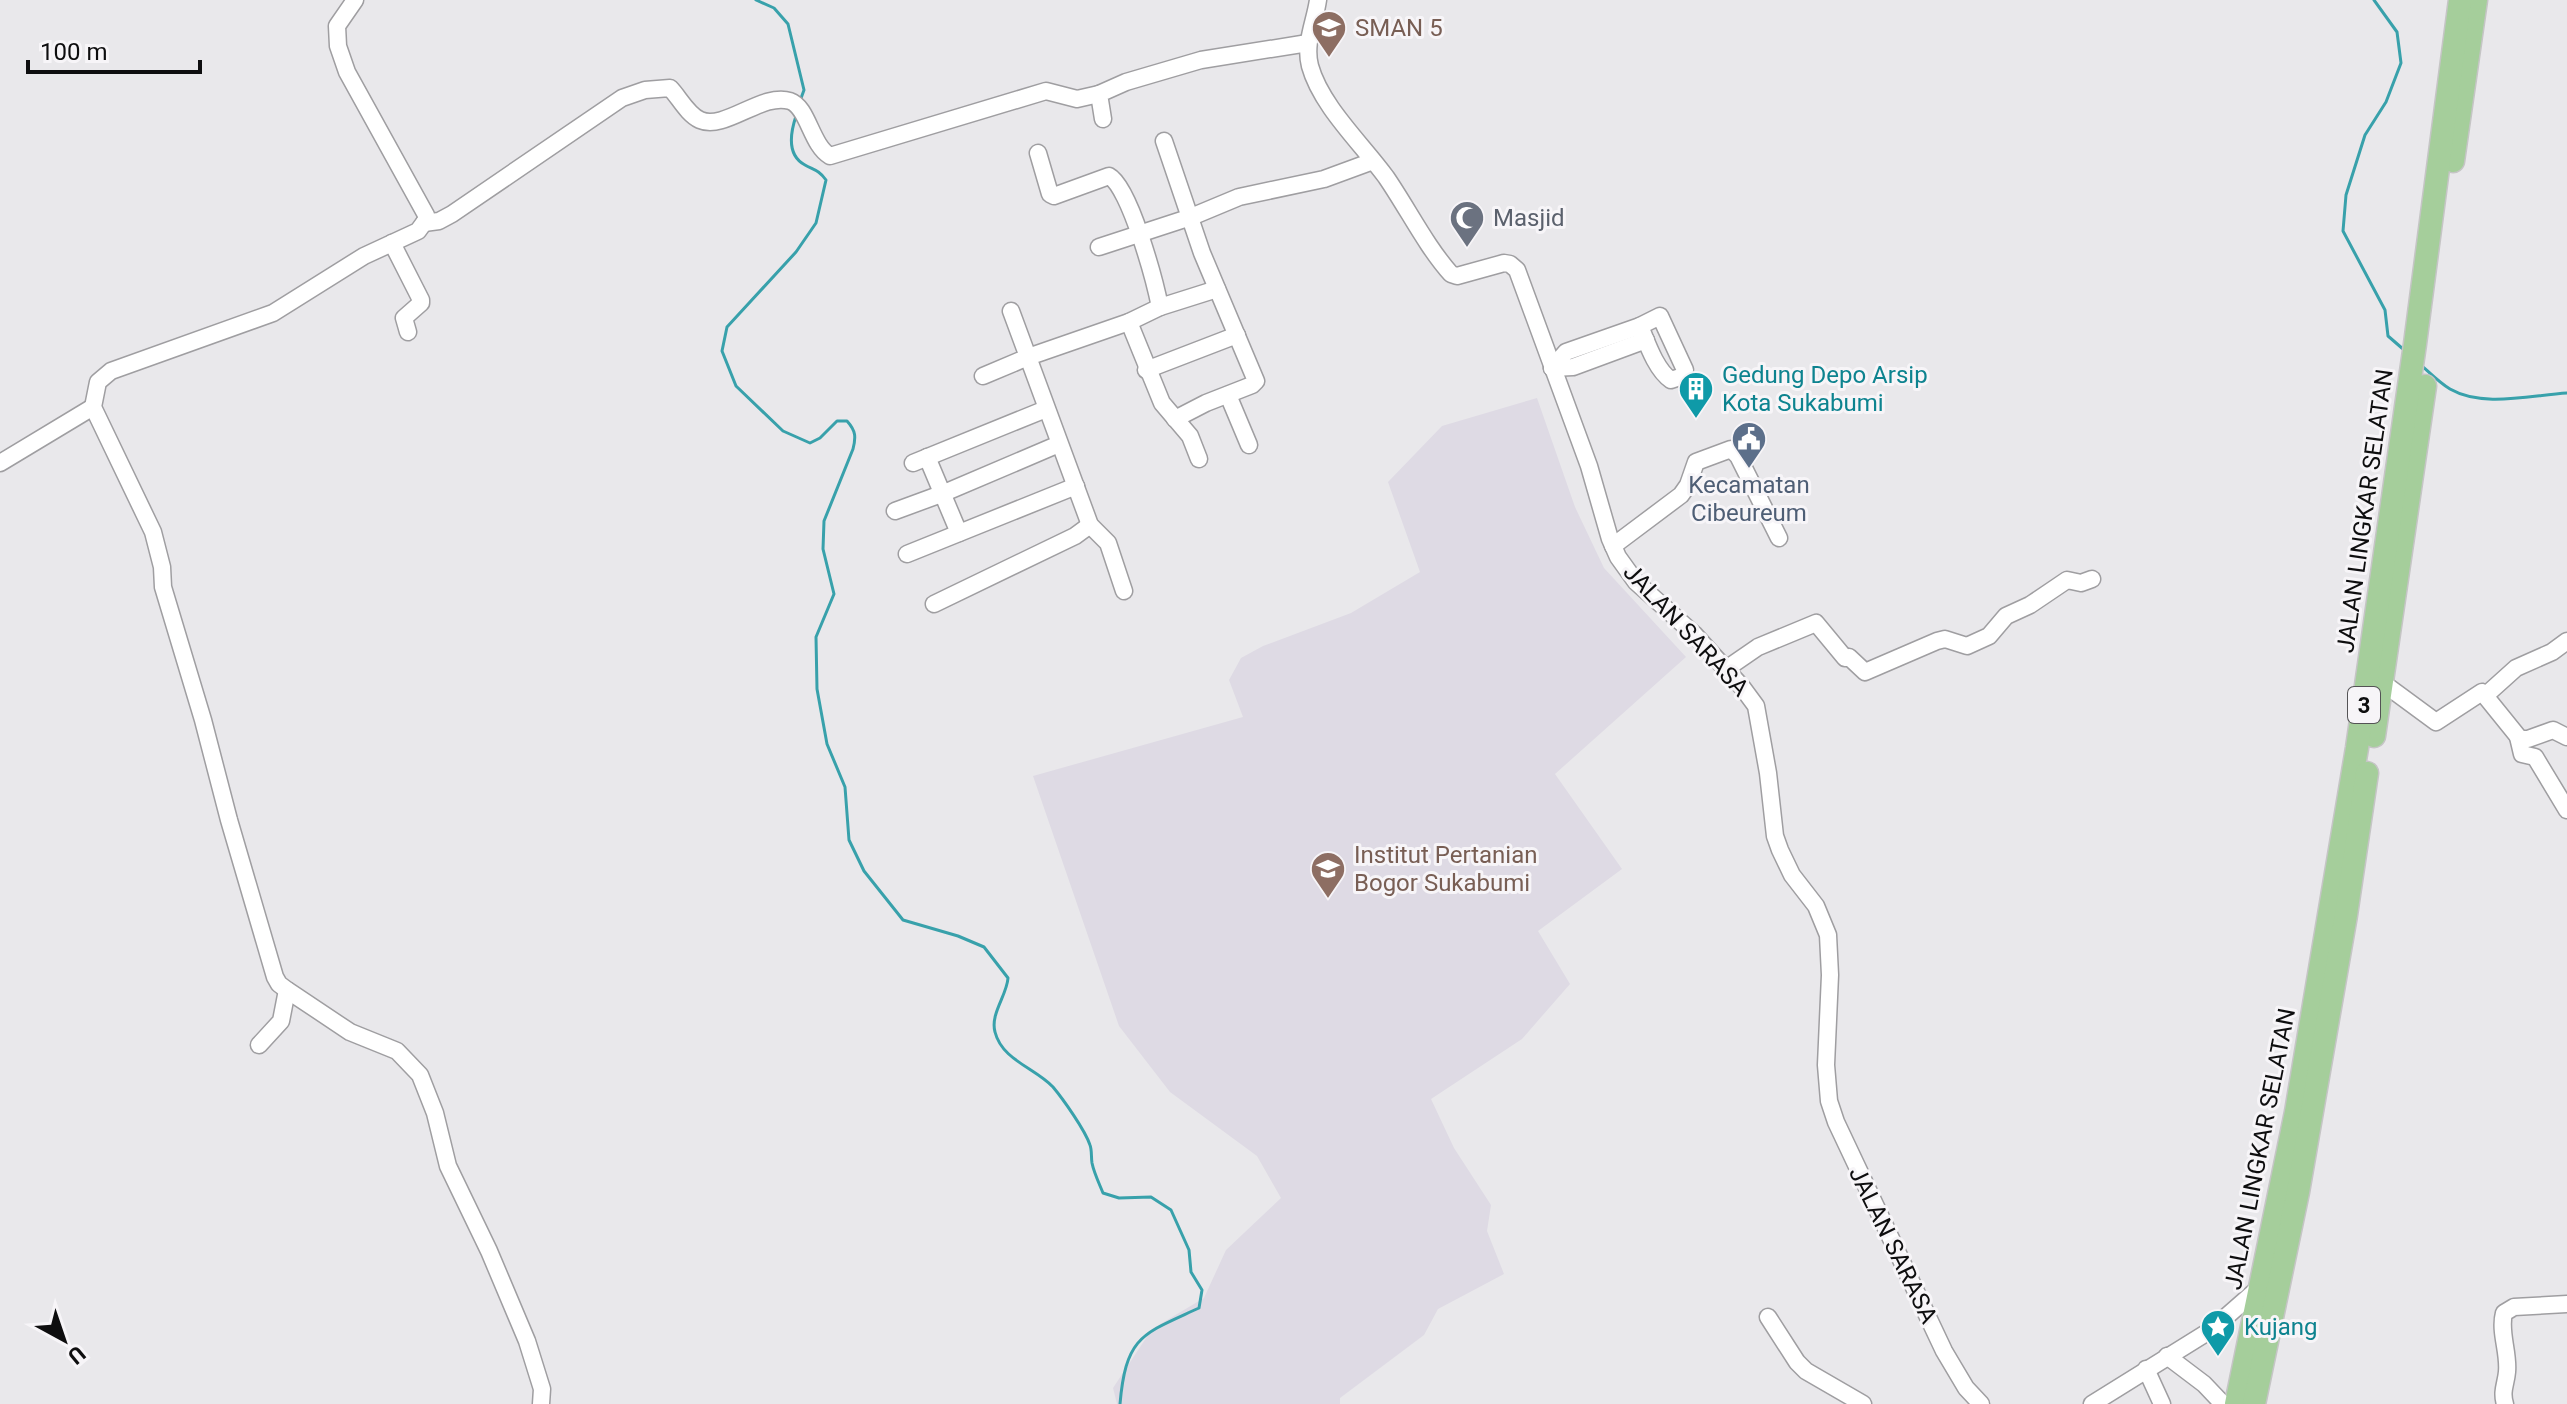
<svg xmlns="http://www.w3.org/2000/svg" width="2567" height="1404" viewBox="0 0 2567 1404" font-family="Roboto,sans-serif">
<style>
.built{fill:#dedae4}
.lines{fill:none;stroke-linecap:round;stroke-linejoin:round}
.stream{stroke:#38a1ab;stroke-width:3}
.minor-casing{stroke:#9f9ea1;stroke-width:19}
.major-casing{stroke:#c5c5c5;stroke-width:25}
.minor{stroke:#fff;stroke-width:16}
.major{stroke:#a5ce9b;stroke-width:22}
.labels{text-anchor:middle;stroke-width:6;stroke-linejoin:round;paint-order:stroke}
.shield{fill:#f7f5f8;stroke:#545355;stroke-width:2}
.shield-label{font-size:22px;font-weight:bold;fill:#0e0e0f}
.education-label{font-size:24px;fill:#785e54;stroke:#f7f5f8;text-anchor:start}
.worship-label{font-size:24px;fill:#5b616d;stroke:#f7f5f8;text-anchor:start}
.culture-label{font-size:24px;fill:#0d838f;stroke:#f7f5f8;text-anchor:start}
.service-label{font-size:24px;fill:#4e5e75;stroke:#f7f5f8}
.street-label{font-size:24px;fill:#0e0e0f;stroke:#f7f5f8}
</style>
<rect width="100%" height="100%" fill="#e9e8eb"/>
<path class="built" d="M1537 398 1575 507 1604 568 1686 657 1555 774 1622 869 1538 931 1570 984 1522 1039 1431 1099 1454 1148 1491 1205 1487 1231 1504 1274 1438 1309 1424 1335 1340 1398V1404H1117L1113 1388 1152 1329 1204 1298 1226 1250 1281 1198 1257 1156 1170 1092 1119 1026 1033 776 1243 717 1229 680 1241 658 1263 646 1351 613 1420 572 1388 482 1442 426Z"/>
<g class="lines">
<g class="stream">
<path d="M756 0 774 8 788 24 804 90 800 101"/>
<path d="M2374 0 2397 32 2401 63 2386 102 2365 135 2346 195 2343 231 2385 310 2388 336 2403 349"/>
<path d="M796 116C791 131 786 155 805 165 814 170 819 170 826 180L816 223 796 252 727 327 722 351 736 386 783 431 810 443 820 438 837 421H847C856 431 856 437 853 449L824 521 823 549 834 594 816 637 817 689 827 744 845 787 849 840 864 871 903 920 958 936 984 947 1008 978C1007 995 990 1014 995 1032 1002 1060 1035 1068 1053 1087 1063 1099 1085 1130 1090 1145 1092 1150 1091 1157 1092 1163 1094 1173 1099 1183 1103 1193L1119 1198 1151 1197 1171 1210 1189 1250 1191 1272 1202 1290 1199 1308C1143 1334 1126 1335 1120 1404"/>
<path d="M2421 365C2430 373 2440 383 2450 389 2483 408 2531 395 2567 393"/>
</g>
<defs>
<g id="minor">
<path d="M355 0 337 26 338 46 347 72 426 215V220L418 231 364 256 273 313 111 371 98 382 93 407 153 532 162 567 163 587 203 720 229 820 275 977 279 984 287 990 350 1032 397 1051 420 1075 435 1113 448 1166 489 1251 527 1341 542 1389 541 1404"/>
<path d="M1318 0C1315 22 1304 43 1310 66 1321 106 1362 144 1386 177 1408 209 1426 246 1451 274L1457 276 1504 263 1510 264 1517 270 1589 466 1610 539 1618 557 1636 582 1694 634 1742 687 1756 706 1768 773 1775 836 1780 850 1792 875 1816 906 1828 935 1830 975 1826 1065 1829 1101 1836 1122 1944 1351 1966 1388 1981 1404"/>
<path d="M1103 119 1099 94 1126 82 1201 60 1308 43"/>
<path d="M1164 141 1202 253 1256 381 1252 385 1206 403 1175 419"/>
<path d="M1038 153 1050 194 1054 196 1109 176C1130 187 1155 282 1160 307L1129 322 1028 357 1090 525 1108 543 1124 591"/>
<path d="M424 223 439 221 452 214 622 98 645 90 670 88C679 97 687 114 700 120 725 131 762 92 790 101 808 107 811 145 830 156L1046 91 1077 99 1099 94"/>
<path d="M392 243 421 300V303L404 318 408 332"/>
<path d="M1099 247 1191 217 1239 197 1324 179 1373 161"/>
<path d="M1160 307 1217 289"/>
<path d="M1660 316 1685 370 1683 376 1671 380C1656 370 1647 343 1640 326Z"/>
<path d="M1129 322 1162 403 1190 436 1199 459"/>
<path d="M1552 368 1566 352 1640 326"/>
<path d="M1552 368 1573 367 1646 340"/>
<path d="M1146 370 1237 335"/>
<path d="M983 376 1028 357 1011 311"/>
<path d="M1228 395 1249 445"/>
<path d="M927 457 959 533"/>
<path d="M0 463 93 407"/>
<path d="M913 463 1046 409"/>
<path d="M895 511 944 493 1059 444"/>
<path d="M1613 546 1681 495 1688 485 1696 462 1731 449 1738 456 1779 538"/>
<path d="M907 554 1076 486"/>
<path d="M934 604 1075 536 1090 525"/>
<path d="M1726 669 1758 647 1816 623 1845 658 1849 657 1865 672 1937 641 1945 639 1967 646 1989 636 2006 616 2030 605 2067 580 2081 583 2092 579"/>
<path d="M2383 683 2436 722 2482 692 2520 739H2528L2553 730 2567 737"/>
<path d="M2486 695 2516 668 2552 652 2567 641"/>
<path d="M2518 737 2522 754 2535 757 2567 810"/>
<path d="M259 1045 281 1021 287 990"/>
<path d="M1768 1317 1797 1362 1806 1371 1863 1404"/>
<path d="M2167 1356 2204 1384 2223 1404"/>
<path d="M2146 1369 2162 1404"/>
<path d="M2092 1404 2211 1330 2260 1287"/>
<path d="M2505 1404C2501 1391 2506 1384 2507 1372 2509 1352 2499 1332 2504 1313L2514 1307 2567 1304"/>
</g>
<g id="major">
<path d="M2453 161 2476 0"/>
<path d="M2374 736 2425 386"/>
<path d="M2236 1404 2296 1112 2357 748 2415 344 2460 0"/>
<path d="M2254 1404 2298 1192 2346 915 2367 773"/>
</g>
</defs>
<use href="#minor" class="minor-casing"/>
<use href="#major" class="major-casing"/>
<use href="#minor" class="minor"/>
<use href="#major" class="major"/>
</g>
<defs>
<symbol id="school-pin" viewBox="-11 -11 22 30"><path d="M0 17L-7.5 6A9.5 9.5 0 1 1 7.5 6Z" fill="#8d6e63" stroke="#f7f5f8"/><path d="M0-5L7-2L0 1L-7-2ZM-4 1L0 2.5L4 1V4Q0 6-4 4Z" fill="#fff"/></symbol>
<symbol id="mosque-pin" viewBox="-11 -11 22 30"><path d="M0 17L-7.5 6A9.5 9.5 0 1 1 7.5 6Z" fill="#6b7280" stroke="#f7f5f8"/><path d="M3.5-4.9A6 6 0 1 0 3.5 4.9A5 5 0 1 1 3.5-4.9Z" fill="#fff"/></symbol>
<symbol id="building-pin" viewBox="-11 -11 22 30"><path d="M0 17L-7.5 6A9.5 9.5 0 1 1 7.5 6Z" fill="#0f9aa8" stroke="#f7f5f8"/><path d="M-4-6H4V6H1V3H-1V6H-4ZM-2.5-4.3h1.7v1.8h-1.7ZM.8-4.3h1.7v1.8H.8ZM-2.5-1h1.7V.8h-1.7ZM.8-1h1.7V.8H.8Z" fill="#fff"/></symbol>
<symbol id="civic-pin" viewBox="-11 -11 22 30"><path d="M0 17L-7.5 6A9.5 9.5 0 1 1 7.5 6Z" fill="#5c6f8a" stroke="#f7f5f8"/><path d="M-.6-6.5H3V-4.5H.6V-3L4-1V1h2V6H-6V1h2V-1L-.6-3ZM-1.2 2.5V6h2.4V2.5Z" fill="#fff"/></symbol>
<symbol id="university-pin" viewBox="-11 -11 22 30"><path d="M0 17L-7.5 6A9.5 9.5 0 1 1 7.5 6Z" fill="#8d6e63" stroke="#f7f5f8"/><path d="M0-5L7-2L0 1L-7-2ZM-4 1L0 2.5L4 1V4Q0 6-4 4Z" fill="#fff"/></symbol>
<symbol id="sight-pin" viewBox="-11 -11 22 30"><path d="M0 17L-7.5 6A9.5 9.5 0 1 1 7.5 6Z" fill="#0f9aa8" stroke="#f7f5f8"/><path d="M0-6L1.8-2.2L6-1.7L2.9 1.2L3.7 5.4L0 3.3L-3.7 5.4L-2.9 1.2L-6-1.7L-1.8-2.2Z" fill="#fff"/></symbol>
</defs>
<g fill-rule="evenodd">
<use href="#school-pin" x="1309" y="8" width="40" height="54"/>
<use href="#mosque-pin" x="1447" y="198" width="40" height="54"/>
<use href="#building-pin" x="1676" y="369" width="40" height="54"/>
<use href="#civic-pin" x="1729" y="419" width="40" height="54"/>
<use href="#university-pin" x="1308" y="849" width="40" height="54"/>
<use href="#sight-pin" x="2198" y="1307" width="40" height="54"/>
</g>
<g class="labels">
<rect class="shield" x="2348" y="687" width="32" height="36" rx="6"/>
<g class="shield-label">
<text x="2364" y="713">3</text>
</g>
<g class="education-label">
<text x="1355" y="36">SMAN 5</text>
<text x="1354" y="863">Institut Pertanian<tspan x="1354" dy="28">Bogor Sukabumi</tspan></text>
</g>
<g class="worship-label">
<text x="1493" y="226">Masjid</text>
</g>
<g class="culture-label">
<text x="1722" y="383">Gedung Depo Arsip<tspan x="1722" dy="28">Kota Sukabumi</tspan></text>
<text x="2244" y="1335">Kujang</text>
</g>
<g class="service-label">
<text x="1749" y="493">Kecamatan<tspan x="1749" dy="28">Cibeureum</tspan></text>
</g>
<g class="street-label">
<text transform="translate(2365 511) rotate(-82)" y="8">JALAN LINGKAR SELATAN</text>
<text transform="translate(1686 630) rotate(47)" y="8">JALAN SARASA</text>
<text transform="translate(2260 1149) rotate(-79)" y="8">JALAN LINGKAR SELATAN</text>
<text transform="translate(1893 1245) rotate(64)" y="8">JALAN SARASA</text>
</g>
</g>
<g transform="translate(64 1340) rotate(140)" stroke="#f7f5f8" stroke-width="6" paint-order="stroke">
<path d="M0-6L14 30L0 20L-14 30Z" fill="#0e0e0f"/>
<text y="-12" font-size="22" font-weight="bold" text-anchor="middle" fill="#0e0e0f">U</text>
</g>
<path d="M28 60v12h172v-12" fill="none" stroke="#0e0e0f" stroke-width="4"/>
<text x="40" y="60" font-size="24" fill="#0e0e0f" stroke="#f7f5f8" stroke-width="6" paint-order="stroke">100 m</text>
</svg>
